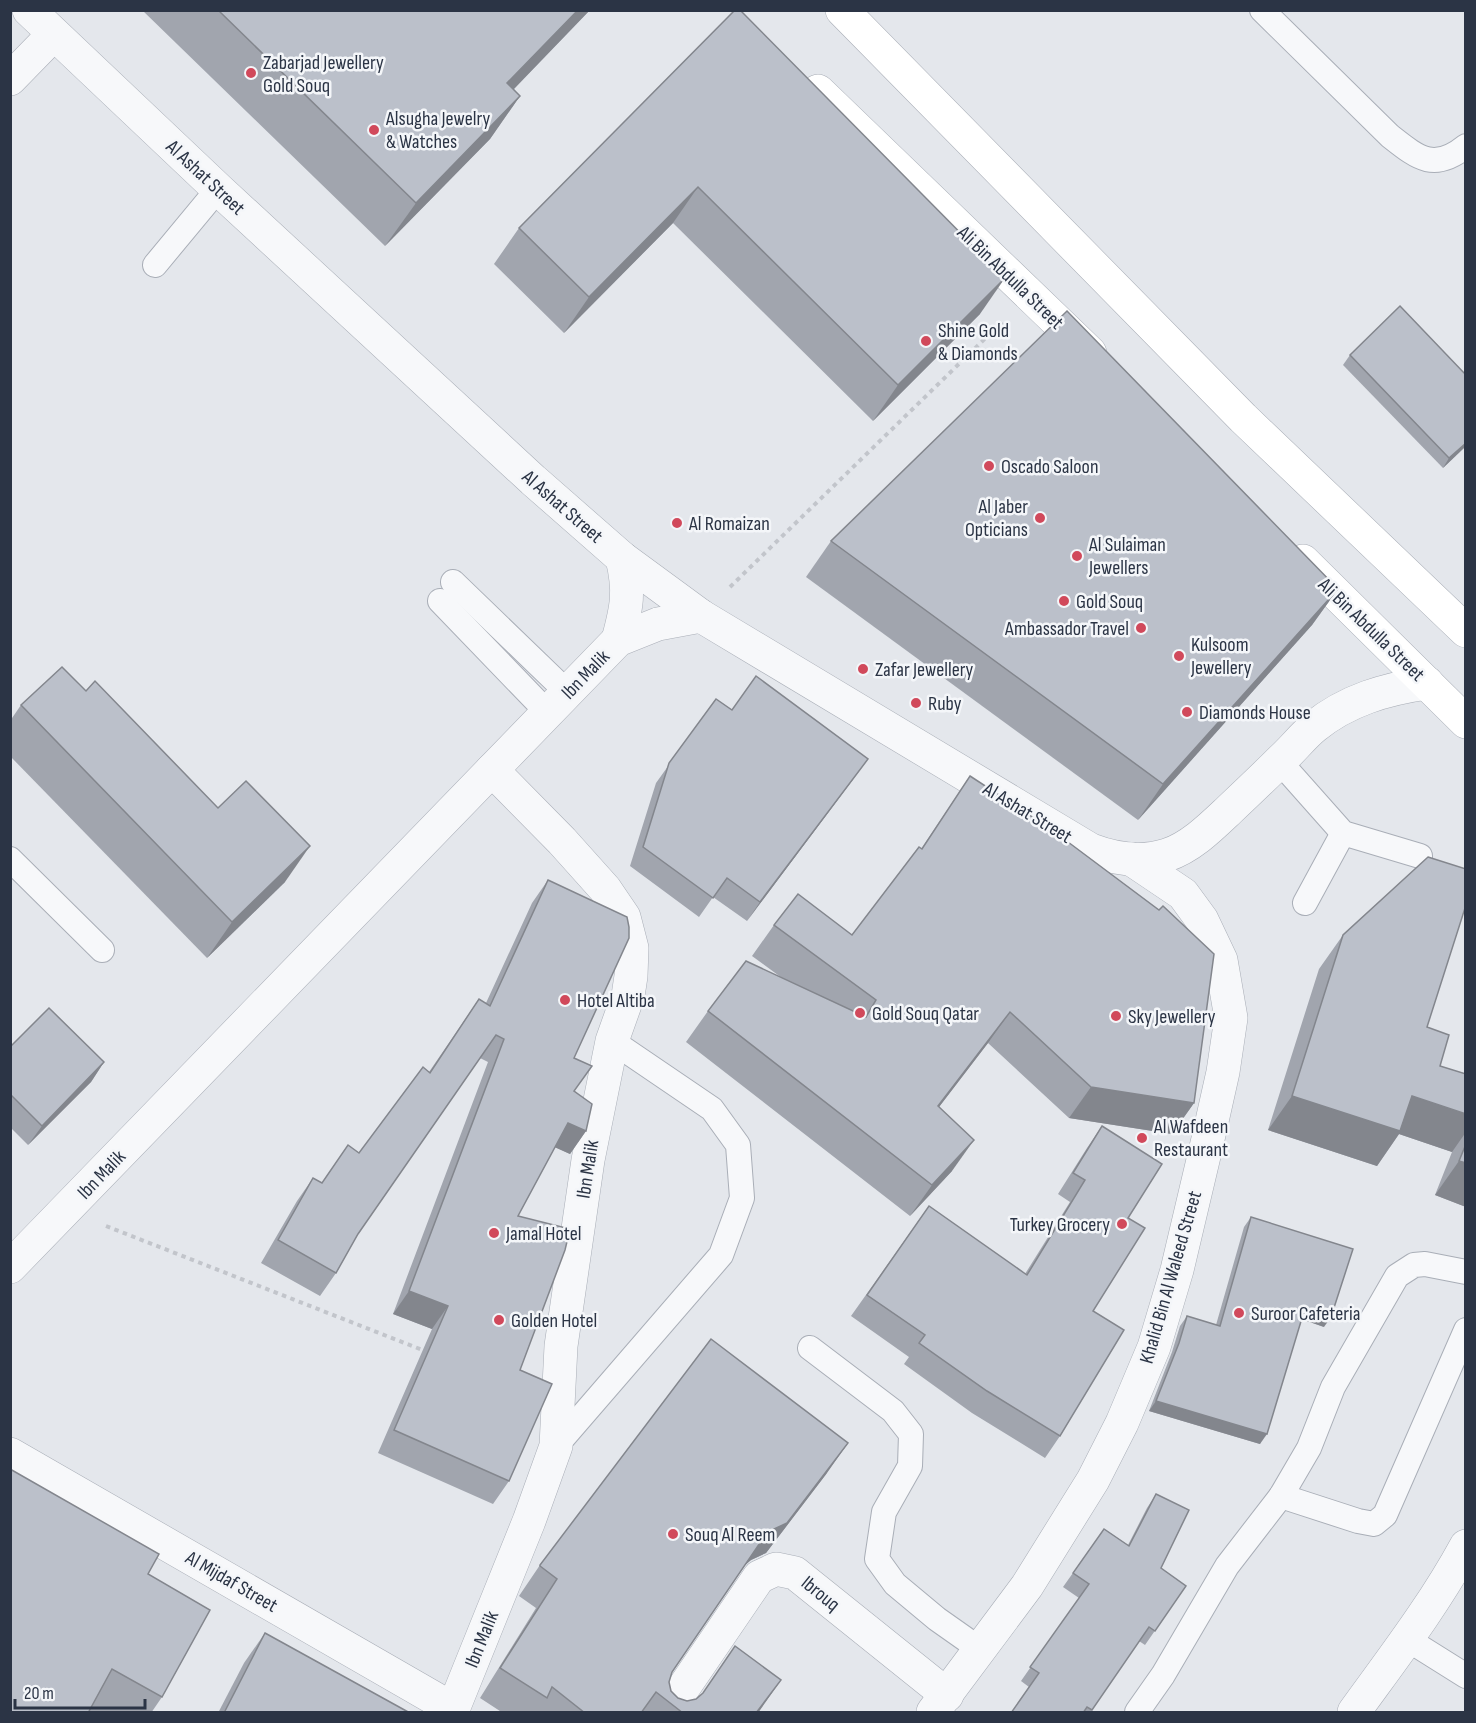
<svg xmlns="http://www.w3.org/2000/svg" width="1476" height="1723" viewBox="0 0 1476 1723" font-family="'Sofia Sans Condensed',sans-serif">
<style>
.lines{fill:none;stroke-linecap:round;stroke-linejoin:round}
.lane-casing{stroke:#a9aeb7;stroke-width:26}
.street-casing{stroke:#a9aeb7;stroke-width:34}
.secondary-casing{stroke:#a9aeb7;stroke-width:34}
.path{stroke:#c2c5cb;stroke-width:4;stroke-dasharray:4.5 4.5;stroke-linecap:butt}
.lane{stroke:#f7f8fa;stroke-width:24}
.street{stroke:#f7f8fa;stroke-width:33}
.secondary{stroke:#fff;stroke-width:33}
.wall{fill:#a1a5ae}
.shaded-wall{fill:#83868d}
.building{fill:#bbc0ca;stroke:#83868d;stroke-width:1.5}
.poi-dot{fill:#d1495b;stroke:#f4f6f9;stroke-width:2}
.labels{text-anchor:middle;stroke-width:5;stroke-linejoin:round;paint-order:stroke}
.poi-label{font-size:20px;fill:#2b3445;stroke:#f4f6f9;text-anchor:start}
.street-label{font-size:20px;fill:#2b3445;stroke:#f4f6f9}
</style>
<rect width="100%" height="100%" fill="#e4e7ec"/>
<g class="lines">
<defs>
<g id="lane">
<path d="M1262 10 1390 136C1418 158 1434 172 1466 146"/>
<path d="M155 265 218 189"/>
<path d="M453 582 568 693"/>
<path d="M440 601 548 713"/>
<path d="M1280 762 1343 833 1420 856"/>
<path d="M10 859 102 950"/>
<path d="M1305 903 1343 833"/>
<path d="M810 1348 893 1411 911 1434 910 1466 884 1512 877 1559 895 1584 937 1619 981 1650"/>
<path d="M556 1446 721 1255 742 1198 738 1145 712 1109 612 1041"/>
<path d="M1281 1496 1358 1521 1374 1524 1385 1515 1466 1330"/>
<path d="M1407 1639 1466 1676"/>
<path d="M1137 1712 1163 1675 1227 1566 1281 1496 1309 1448 1333 1387 1397 1276 1414 1265 1425 1264 1466 1272"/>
</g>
<g id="street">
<path d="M29 10 218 189 533 480 622 558 701 616 1091 850C1115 859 1142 863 1167 855 1191 847 1211 827 1229 810 1247 793 1265 776 1282 759 1293 749 1303 736 1314 727 1347 700 1386 689 1427 683"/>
<path d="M10 79 53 35"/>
<path d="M618 640C627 607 630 591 622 558"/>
<path d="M10 1267 618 640 658 624 701 616"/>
<path d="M10 1454 453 1709"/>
<path d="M452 1712 529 1521 556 1446 561 1346 588 1160 612 1041 628 996 631 976 632 948 624 917 605 889 562 841 492 770"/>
<path d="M667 1712 759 1577 776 1569 795 1573 947 1695"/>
<path d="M933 1712 1027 1586 1093 1480 1122 1423 1154 1347 1177 1270 1208 1139 1223 1072 1231 1018 1221 960 1202 920 1183 894 1131 859"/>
<path d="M1354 1712C1393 1658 1434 1605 1466 1546"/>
</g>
<g id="secondary">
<path d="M842 10 1243 418 1466 631"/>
<path d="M818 91 1090 353"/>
<path d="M1303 561 1466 722"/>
</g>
</defs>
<use href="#lane" class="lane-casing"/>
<use href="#street" class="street-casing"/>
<use href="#secondary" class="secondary-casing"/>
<g class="path">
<path d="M730 587 1002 322"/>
<path d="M106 1226 425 1351"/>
</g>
<use href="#lane" class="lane"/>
<use href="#street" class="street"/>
<use href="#secondary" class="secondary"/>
</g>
<g class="wall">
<path d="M142 10H590L514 89 520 96 490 139 385 246Z"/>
<path d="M735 10 980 314 873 421 673 223 564 333 494 264 519 228Z"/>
<path d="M1350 355 1466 375V446L1443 468 1343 365Z"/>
<path d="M831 541 1338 589 1312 625 1138 820 806 577Z"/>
<path d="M716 699 732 710 854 778 747 921 713 897 699 917 630 866 656 783Z"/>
<path d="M21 705 285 882 207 958 10 756V721Z"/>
<path d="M970 776 1194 1103 1172 1134 1069 1118 988 1043 939 1107 952 1171 910 1216 686 1042 708 1011 782 978 752 956 774 925 852 935 921 849Z"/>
<path d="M548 880 574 1058 575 1091 586 1131 570 1154 555 1147 518 1216 520 1370 509 1481 493 1504 378 1453 432 1329 393 1314 488 1062 480 1058 358 1234 336 1273 320 1296 261 1263 297 1201 313 1178 322 1183 348 1145 359 1153 429 1072 479 999 486 1003 532 903Z"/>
<path d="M1343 935 1427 1027 1440 1066 1466 1074V1207L1435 1195 1452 1152 1399 1134 1377 1166 1268 1130 1319 969Z"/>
<path d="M10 1047 104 1062 91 1082 28 1145 10 1127Z"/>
<path d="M1102 1126 1128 1218 1093 1311 1060 1436 1045 1458 972 1413 904 1364 909 1357 851 1316 929 1206 1025 1274 1070 1202 1058 1194 1087 1148Z"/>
<path d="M1251 1217 1324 1327 1302 1319 1260 1444 1149 1411 1172 1352 1180 1326 1187 1316 1216 1325 1244 1227Z"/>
<path d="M827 1473 766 1553 751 1560 745 1565 672 1672 669 1682 671 1691 678 1698 687 1701 758 1713H503L480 1698 536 1608 519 1596 540 1565Z"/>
<path d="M1156 1494 1161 1568 1186 1586 1145 1645 1139 1641 1090 1713H1011L1029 1687 1021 1681 1079 1598 1063 1587 1104 1529 1128 1545 1147 1508Z"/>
<path d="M148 1574 162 1697 151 1713H10Z"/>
<path d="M265 1633 410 1713H218L244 1663Z"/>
</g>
<g class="shaded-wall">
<path d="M578 10H590L477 127 507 83Z"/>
<path d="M520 96 490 139 385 246 416 203Z"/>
<path d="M698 187 673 223 564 333 589 297Z"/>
<path d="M1005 278 980 314 873 421 898 385Z"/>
<path d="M1466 443V446L1443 468 1449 458Z"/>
<path d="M1338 589 1312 625 1138 820 1163 784Z"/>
<path d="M868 759 854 778 747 921 760 902Z"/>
<path d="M310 846 285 882 207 958 232 922Z"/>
<path d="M1010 1012 988 1043 916 1137 938 1106Z"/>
<path d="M104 1062 91 1082 28 1145 42 1126Z"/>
<path d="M1091 1087 1194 1103 1172 1134 1069 1118Z"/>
<path d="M1292 1096H1412L1466 1114V1132L1452 1152 1399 1134 1377 1166 1268 1130Z"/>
<path d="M568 1123 586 1131 570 1154 552 1146Z"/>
<path d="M974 1140 952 1171 910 1216 932 1185Z"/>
<path d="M1459 1161 1466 1163V1207L1435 1195Z"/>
<path d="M409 1291 448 1306 432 1329 393 1314Z"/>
<path d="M1305 1308 1331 1317 1324 1327 1298 1318Z"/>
<path d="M1156 1401 1267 1434 1260 1444 1149 1411Z"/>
<path d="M848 1443 827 1473 766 1553 751 1560 744 1566 764 1537Z"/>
<path d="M781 1680 758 1713H756Z"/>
</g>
<g class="building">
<path d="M218 10H578L507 83 520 96 416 203Z"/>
<path d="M735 10H740L1005 278 898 385 698 187 589 297 519 228Z"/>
<path d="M1400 306 1466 375V443L1449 458 1350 355Z"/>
<path d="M1067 311 1338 589 1163 784 831 541Z"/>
<path d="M62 667 86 691 95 681 218 808 246 781 310 846 232 922 21 705Z"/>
<path d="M756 676 868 759 760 902 727 878 713 898 643 847 669 763 716 699 732 710Z"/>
<path d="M970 776 1048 827 1159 910 1163 906 1214 954 1194 1103 1091 1087 1010 1012 938 1106 974 1140 932 1185 708 1011 746 961 866 1017 876 1000 774 925 798 894 852 935 919 847 922 849Z"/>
<path d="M1428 857 1466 869V905L1427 1027 1449 1035 1440 1066 1466 1074V1114L1412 1096 1400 1131 1292 1096 1343 935Z"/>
<path d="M548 880 627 917 629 927V938L574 1058 592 1066 574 1091 592 1104 586 1131 568 1123 518 1216 570 1229 565 1250 520 1370 552 1384 509 1481 394 1430 448 1306 409 1291 504 1039 496 1035 358 1234 336 1273 278 1240 313 1178 322 1183 348 1145 359 1153 423 1067 430 1073 479 999 490 1006Z"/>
<path d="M49 1008 104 1062 42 1126 10 1094V1047Z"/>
<path d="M1102 1126 1162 1164 1128 1218 1145 1228 1093 1311 1124 1330 1060 1436 987 1391 919 1343 925 1335 867 1295 929 1206 1027 1275 1085 1180 1073 1173Z"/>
<path d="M1466 1144V1163L1459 1161Z"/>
<path d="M1251 1217 1353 1249 1331 1317 1305 1308 1267 1434 1156 1401 1179 1343 1187 1316 1220 1326Z"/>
<path d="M711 1339 848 1443 787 1523 772 1530 764 1537 672 1672 669 1682 671 1691 678 1698 687 1701 696 1699 703 1693 735 1646 781 1680 756 1713H683L656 1692 641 1713H585L552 1687 547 1698 500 1668 557 1579 540 1566V1565Z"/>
<path d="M10 1469 159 1554 148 1574 210 1610 162 1697 112 1669 88 1713H10Z"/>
<path d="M1156 1494 1189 1510 1161 1568 1186 1586 1155 1631 1149 1627 1092 1710 1087 1707 1083 1713H1011L1039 1673 1030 1667 1089 1584 1073 1573 1104 1529 1129 1546Z"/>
<path d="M265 1633 410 1713H224Z"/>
</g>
<g class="poi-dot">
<circle cx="251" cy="73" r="6"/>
<circle cx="374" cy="130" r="6"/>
<circle cx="926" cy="341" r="6"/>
<circle cx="989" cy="466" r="6"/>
<circle cx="1040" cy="518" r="6"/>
<circle cx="677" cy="523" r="6"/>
<circle cx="1077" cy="556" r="6"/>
<circle cx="1064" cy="601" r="6"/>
<circle cx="1141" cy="628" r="6"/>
<circle cx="1179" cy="656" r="6"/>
<circle cx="863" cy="669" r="6"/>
<circle cx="916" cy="703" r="6"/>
<circle cx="1187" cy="712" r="6"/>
<circle cx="565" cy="1000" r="6"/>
<circle cx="860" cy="1013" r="6"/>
<circle cx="1116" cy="1016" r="6"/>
<circle cx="1142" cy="1138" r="6"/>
<circle cx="1122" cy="1224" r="6"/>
<circle cx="494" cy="1233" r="6"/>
<circle cx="1239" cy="1313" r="6"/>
<circle cx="499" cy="1320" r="6"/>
<circle cx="673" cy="1534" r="6"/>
</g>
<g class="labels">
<g class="poi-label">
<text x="263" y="69">Zabarjad Jewellery<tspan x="263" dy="23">Gold Souq</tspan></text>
<text x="386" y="125">Alsugha Jewelry<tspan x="386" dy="23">&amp; Watches</tspan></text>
<text x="938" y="337">Shine Gold<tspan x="938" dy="23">&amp; Diamonds</tspan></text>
<text x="1001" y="473">Oscado Saloon</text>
<text x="1028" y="513" text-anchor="end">Al Jaber<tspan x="1028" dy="23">Opticians</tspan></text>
<text x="689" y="530">Al Romaizan</text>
<text x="1089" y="551">Al Sulaiman<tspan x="1089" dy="23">Jewellers</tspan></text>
<text x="1076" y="608">Gold Souq</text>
<text x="1129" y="635" text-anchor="end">Ambassador Travel</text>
<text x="1191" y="651">Kulsoom<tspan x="1191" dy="23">Jewellery</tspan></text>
<text x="875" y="676">Zafar Jewellery</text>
<text x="928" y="710">Ruby</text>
<text x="1199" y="719">Diamonds House</text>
<text x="577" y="1007">Hotel Altiba</text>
<text x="872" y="1020">Gold Souq Qatar</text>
<text x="1128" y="1023">Sky Jewellery</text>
<text x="1154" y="1133">Al Wafdeen<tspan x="1154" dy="23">Restaurant</tspan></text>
<text x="1110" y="1231" text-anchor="end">Turkey Grocery</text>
<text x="506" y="1240">Jamal Hotel</text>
<text x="1251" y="1320">Suroor Cafeteria</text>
<text x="511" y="1327">Golden Hotel</text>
<text x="685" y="1541">Souq Al Reem</text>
</g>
<g class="street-label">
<text transform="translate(206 177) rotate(43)" y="7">Al Ashat Street</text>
<text transform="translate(1011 277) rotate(44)" y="7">Ali Bin Abdulla Street</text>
<text transform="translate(563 506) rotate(41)" y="7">Al Ashat Street</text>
<text transform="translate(1372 629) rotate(44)" y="7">Ali Bin Abdulla Street</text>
<text transform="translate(585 674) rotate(-46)" y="7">Ibn Malik</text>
<text transform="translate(1028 812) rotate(31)" y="7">Al Ashat Street</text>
<text transform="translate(587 1169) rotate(-81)" y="7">Ibn Malik</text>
<text transform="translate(101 1174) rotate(-46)" y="7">Ibn Malik</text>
<text transform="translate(1170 1277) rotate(-74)" y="7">Khalid Bin Al Waleed Street</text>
<text transform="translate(232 1581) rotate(30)" y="7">Al Mijdaf Street</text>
<text transform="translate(821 1593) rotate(39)" y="7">Ibrouq</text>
<text transform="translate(481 1639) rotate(-68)" y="7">Ibn Malik</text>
</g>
</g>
<rect width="1476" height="1723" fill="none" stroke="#2b3445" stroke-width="24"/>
<path d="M15 1699v9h130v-9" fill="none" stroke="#2b3445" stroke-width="3"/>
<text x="24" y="1699" font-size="18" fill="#2b3445" stroke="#f4f6f9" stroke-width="4.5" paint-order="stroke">20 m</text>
</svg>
